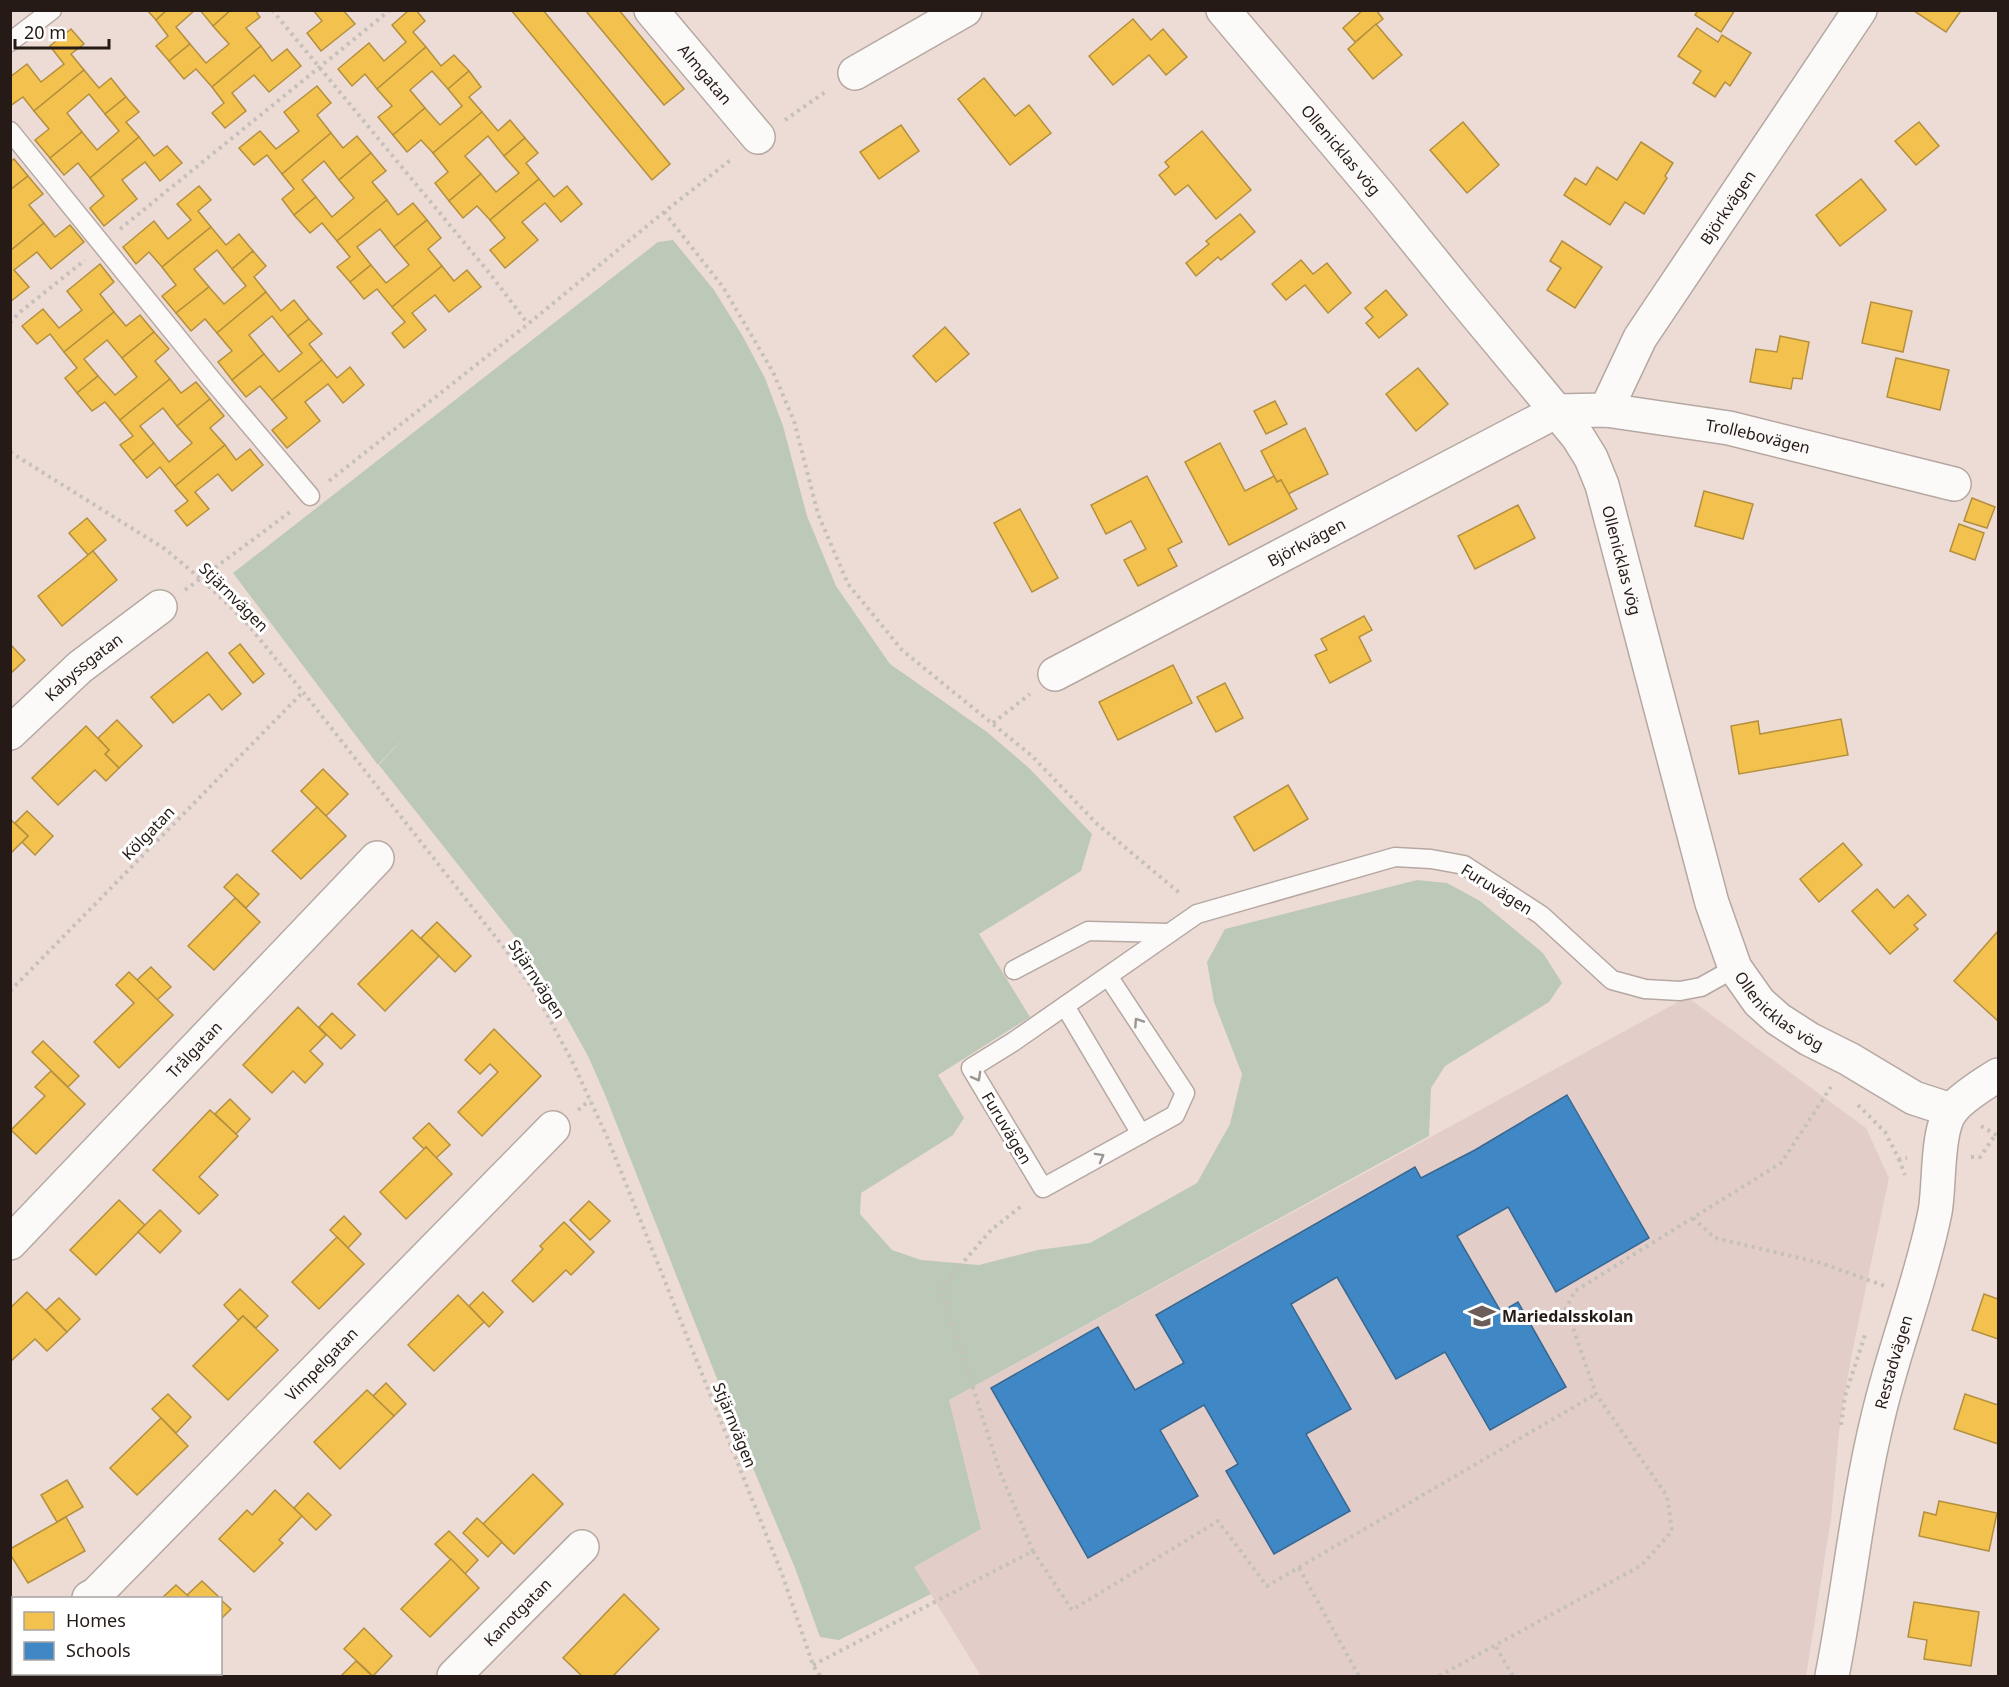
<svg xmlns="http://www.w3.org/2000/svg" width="2009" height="1687" viewBox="0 0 2009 1687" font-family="'Noto Sans',sans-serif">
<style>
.education{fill:#e3cdc9}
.green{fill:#bcc8b8}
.homes{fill:#f2c14e;stroke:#b48f3d;stroke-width:1.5}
.schools{fill:#3f88c5;stroke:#376790;stroke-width:1.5}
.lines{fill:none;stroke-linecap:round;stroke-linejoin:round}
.lane-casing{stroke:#b5a8a2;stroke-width:21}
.street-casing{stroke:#b5a8a2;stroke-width:36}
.secondary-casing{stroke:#b5a8a2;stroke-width:36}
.path{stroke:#c6c0bc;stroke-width:4;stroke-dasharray:3 4.5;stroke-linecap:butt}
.lane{stroke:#fcfaf9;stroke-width:18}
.street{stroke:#fcfaf9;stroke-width:33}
.secondary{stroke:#fcfaf9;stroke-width:33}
.oneway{stroke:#9b9592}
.labels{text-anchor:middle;stroke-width:6;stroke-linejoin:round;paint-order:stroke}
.street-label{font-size:16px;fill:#251a15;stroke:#fff}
.poi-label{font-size:16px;font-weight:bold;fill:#251a15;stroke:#fff;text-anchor:start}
</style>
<rect width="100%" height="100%" fill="#eddcd5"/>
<path class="education" d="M1687 997 1866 1128 1889 1178 1852 1353 1840 1422 1831 1519 1806 1676H981L914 1567 981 1529 949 1400Z"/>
<path class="green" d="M673 240 714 290 742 335 765 378 783 426 807 516 836 586 890 664 987 732 1029 768 1092 834 1081 871 979 934 1030 1017 938 1075 964 1118 953 1135 861 1193 860 1214 892 1250 921 1260 979 1265 1038 1250 1090 1243 1197 1183 1230 1124 1242 1074 1214 1002 1207 962 1225 929 1417 880 1447 883 1480 901 1543 953 1562 983 1549 1002 1445 1066 1431 1088 1429 1136 949 1400 981 1529 914 1567 931 1594 839 1640 820 1637 795 1568 740 1437 606 1097 588 1056 550 988 517 939 379 765 406 735 378 765 233 573 658 242Z"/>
<g class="homes">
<path d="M147 10H167L156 20Z"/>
<path d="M167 10H195L176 27 190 44 169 61 156 46 168 36 156 20Z"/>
<path d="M200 10H231L213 26Z"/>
<path d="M231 10H255L260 17 246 28 261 46 212 87 196 69 184 79 169 61 190 44 206 63 229 44 213 26Z"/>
<path d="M313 10H343L355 24 321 51 307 33 322 21Z"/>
<path d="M409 10H416L425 21 413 32 426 47 377 89 365 74 352 86 338 69 369 43 384 61 406 42 392 25Z"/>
<path d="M511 10H543L670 164 652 180Z"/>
<path d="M585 10H619L684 89 664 105Z"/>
<path d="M1363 10H1376L1383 19 1355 42 1343 28Z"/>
<path d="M1698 10H1735L1721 32 1695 15Z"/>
<path d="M1958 10 1960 12 1946 32 1914 11Z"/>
<path d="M1133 19 1151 40 1163 29 1187 57 1166 75 1149 55 1113 85 1089 56Z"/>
<path d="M1376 24 1402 55 1373 79 1348 49Z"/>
<path d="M1697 28 1718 42 1722 35 1751 53 1730 86 1725 82 1715 97 1693 83 1701 71 1678 56Z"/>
<path d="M71 29 84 44 71 54 84 70 34 111 23 97 10 106V77L27 64 41 82 64 64 50 46Z"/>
<path d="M261 46 272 61 287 49 301 66 269 92 254 75 232 93 246 111 225 128 212 113 224 103 212 87Z"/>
<path d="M426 47 441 66 454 55 469 71 448 89 432 71 410 90 425 108 393 135 378 117 392 106 377 89Z"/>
<path d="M84 70 99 88 111 78 126 97 105 114 89 94 67 113 82 132 50 158 35 140 49 129 34 111Z"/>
<path d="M469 71 481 87 469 97 482 112 433 153 421 140 407 152 393 135 425 108 440 125 462 106 448 89Z"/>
<path d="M984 78 1015 116 1029 105 1051 133 1010 165 958 99Z"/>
<path d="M317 86 331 103 317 115 331 133 282 174 267 155 254 165 239 148 260 131 276 149 299 131 284 112Z"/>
<path d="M126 97 139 112 126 122 139 137 90 178 78 163 64 175 50 158 82 132 97 150 119 131 105 114Z"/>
<path d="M482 112 498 131 510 120 525 138 504 156 488 136 465 156 481 174 449 201 435 183 448 172 433 153Z"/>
<path d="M1463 122 1499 165 1467 193 1430 150Z"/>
<path d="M1919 122 1939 146 1916 165 1895 141Z"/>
<path d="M901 125 919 151 879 179 860 152Z"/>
<path d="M1202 131 1251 190 1216 219 1188 185 1175 195 1159 175 1169 167 1165 162Z"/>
<path d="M331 133 343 148 357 136 371 153 339 180 324 161 302 180 316 197 294 215 282 199 294 189 282 174Z"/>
<path d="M139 137 154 156 167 146 182 163 160 181 145 162 122 180 137 199 104 226 90 208 104 196 90 178Z"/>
<path d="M525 138 538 153 526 163 539 179 490 220 477 206 463 218 449 201 481 174 496 192 519 173 504 156Z"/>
<path d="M1641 142 1673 163 1665 176 1667 178 1644 214 1625 202 1610 225 1564 195 1575 178 1586 185 1597 167 1617 180Z"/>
<path d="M371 153 386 171 372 182 387 200 337 241 322 223 310 233 294 215 316 197 332 217 354 198 339 180Z"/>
<path d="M14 159 28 176 10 190V162Z"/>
<path d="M28 176 43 194 29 205 44 223 10 251V190Z"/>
<path d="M539 179 554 197 567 186 582 204 561 222 545 203 522 222 538 240 505 268 490 250 505 238 490 220Z"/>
<path d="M1861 179 1886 210 1840 246 1816 215Z"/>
<path d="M199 186 211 200 198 211 211 227 162 267 149 252 136 264 123 247 154 221 168 239 191 220 177 204Z"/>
<path d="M387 200 398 215 413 203 427 220 394 247 380 229 357 247 371 265 350 282 337 267 350 257 337 241Z"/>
<path d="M1240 214 1255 232 1221 260 1218 257 1196 276 1186 263 1209 244 1206 241Z"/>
<path d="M427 220 441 238 428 249 442 266 392 307 377 289 364 299 350 282 371 265 386 283 409 265 394 247Z"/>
<path d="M44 223 55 237 70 225 84 242 51 269 37 252 14 270 29 287 10 302V251Z"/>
<path d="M211 227 226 245 239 234 253 251 232 269 217 250 194 269 209 287 176 313 162 296 176 285 162 267Z"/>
<path d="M1562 241 1602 267 1575 308 1547 290 1561 268 1550 261Z"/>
<path d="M253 251 266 266 254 277 266 292 217 333 205 319 191 331 176 313 209 287 224 304 246 286 232 269Z"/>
<path d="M1301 260 1313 274 1327 263 1351 293 1328 313 1305 285 1286 300 1272 284Z"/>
<path d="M100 264 114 282 100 294 114 312 64 352 50 334 37 344 22 326 43 309 59 328 82 310 67 291Z"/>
<path d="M442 266 454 281 467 270 481 287 449 312 435 295 412 313 426 330 404 348 392 333 405 322 392 307Z"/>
<path d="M1386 290 1407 315 1379 338 1366 323 1373 317 1365 308Z"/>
<path d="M266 292 281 311 294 300 309 319 288 336 272 316 249 335 264 354 232 380 218 362 232 351 217 333Z"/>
<path d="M1871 302 1912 311 1903 352 1862 343Z"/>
<path d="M114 312 126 326 140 315 154 332 122 358 107 340 84 359 98 376 77 393 65 378 77 368 64 352Z"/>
<path d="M309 319 322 334 309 344 322 360 272 400 260 386 246 397 232 380 264 354 279 372 302 353 288 336Z"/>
<path d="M945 327 969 354 936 382 913 356Z"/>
<path d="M154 332 169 349 155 361 170 379 120 420 105 402 92 411 77 393 98 376 115 395 137 377 122 358Z"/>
<path d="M1780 336 1809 342 1802 379 1793 378 1791 389 1750 382 1756 349 1777 352Z"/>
<path d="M1896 358 1949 370 1940 410 1887 397Z"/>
<path d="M322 360 337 378 350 367 364 385 343 403 328 384 305 402 320 421 287 448 272 430 287 418 272 400Z"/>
<path d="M1418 368 1448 404 1416 431 1386 394Z"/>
<path d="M170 379 181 393 196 382 210 399 177 426 163 408 140 426 154 443 133 461 120 445 133 436 120 420Z"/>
<path d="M210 399 224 416 210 428 225 445 175 486 160 467 147 478 133 461 154 443 169 462 192 443 177 426Z"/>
<path d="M1275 401 1287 424 1266 434 1254 411Z"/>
<path d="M1305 428 1328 474 1288 494 1281 480 1277 482 1261 451Z"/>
<path d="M1220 443 1245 491 1274 476 1277 482 1281 480 1297 509 1229 545 1185 462Z"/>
<path d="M225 445 236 460 250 449 263 465 232 491 218 474 195 492 209 509 187 526 175 511 188 501 175 486Z"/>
<path d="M1147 476 1182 542 1168 549 1177 566 1138 586 1124 560 1146 549 1131 521 1106 534 1091 505Z"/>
<path d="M1704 491 1753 504 1743 539 1695 526Z"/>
<path d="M1972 498 1995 507 1987 528 1964 521Z"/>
<path d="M1518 505 1535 538 1475 569 1458 536Z"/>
<path d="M1020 509 1058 578 1032 592 994 523Z"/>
<path d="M87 518 106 540 88 555 69 533Z"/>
<path d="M1959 524 1984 533 1975 560 1950 551Z"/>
<path d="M93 551 117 580 62 626 38 596Z"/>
<path d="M1364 616 1372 630 1359 637 1371 661 1330 683 1315 655 1327 650 1321 639Z"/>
<path d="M10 644 25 660 10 674Z"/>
<path d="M240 644 264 674 253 683 229 653Z"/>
<path d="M207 652 241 694 222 710 209 694 173 723 151 697Z"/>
<path d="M1173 665 1192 703 1118 740 1099 702Z"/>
<path d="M1225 683 1243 718 1216 732 1197 697Z"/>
<path d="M1841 719 1848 755 1739 774 1731 726 1758 721 1760 734Z"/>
<path d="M117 720 142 746 119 768 105 754 109 750 98 738Z"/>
<path d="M86 726 109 750 105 754 119 768 106 781 95 770 58 805 32 778Z"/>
<path d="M323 769 348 794 326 816 301 791Z"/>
<path d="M1288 785 1308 819 1254 851 1234 817Z"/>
<path d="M317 807 346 836 301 879 272 851Z"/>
<path d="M27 811 53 836 35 855 22 842 28 836 15 823Z"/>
<path d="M10 819 28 836 10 854Z"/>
<path d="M1843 843 1862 865 1819 902 1800 879Z"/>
<path d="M237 874 259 894 246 908 224 887Z"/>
<path d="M1877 889 1894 908 1908 895 1926 915 1914 925 1918 929 1890 954 1852 911Z"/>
<path d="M235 898 260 922 214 970 188 946Z"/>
<path d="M437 922 471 956 455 972 421 938Z"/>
<path d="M412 930 439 956 385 1011 358 984Z"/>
<path d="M1998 931V1021L1954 981Z"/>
<path d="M151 967 171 987 157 1000 137 980Z"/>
<path d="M129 972 173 1015 119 1068 94 1042 134 1003 116 985Z"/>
<path d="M298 1007 326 1035 310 1051 323 1064 305 1083 293 1071 272 1093 243 1065Z"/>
<path d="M332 1013 355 1035 341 1049 319 1027Z"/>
<path d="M494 1029 541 1076 482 1136 458 1112 498 1072 490 1064 480 1074 465 1060Z"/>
<path d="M43 1041 79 1076 68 1087 32 1052Z"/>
<path d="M51 1071 85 1104 36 1154 11 1130 45 1096 35 1087Z"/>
<path d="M230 1099 250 1119 236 1134 215 1114Z"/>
<path d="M210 1110 238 1136 199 1177 218 1195 199 1214 153 1170Z"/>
<path d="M429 1123 450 1145 436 1158 426 1147 424 1149 413 1138Z"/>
<path d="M426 1147 452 1174 406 1219 380 1192Z"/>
<path d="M119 1200 145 1225 96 1275 70 1250Z"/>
<path d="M589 1201 610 1221 590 1240 570 1220Z"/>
<path d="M160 1210 181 1231 160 1253 138 1232Z"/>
<path d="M344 1216 361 1234 348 1248 330 1230Z"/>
<path d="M564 1222 594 1252 571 1275 566 1270 533 1302 512 1281 543 1249 540 1246Z"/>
<path d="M337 1237 364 1264 319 1309 292 1282Z"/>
<path d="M240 1289 268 1316 256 1328 243 1316 238 1320 224 1305Z"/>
<path d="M27 1292 67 1332 47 1351 35 1339 10 1362V1308Z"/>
<path d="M483 1292 503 1312 489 1327 469 1306Z"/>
<path d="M1984 1294 1998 1299V1339L1972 1330Z"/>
<path d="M458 1295 484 1322 434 1371 408 1345Z"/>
<path d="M59 1298 80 1319 67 1332 46 1310Z"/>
<path d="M243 1316 278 1350 228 1400 193 1366Z"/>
<path d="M386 1383 406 1404 394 1416 373 1396Z"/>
<path d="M367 1390 394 1416 340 1469 314 1442Z"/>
<path d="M168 1394 191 1417 176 1433 152 1409Z"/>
<path d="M1965 1394 1998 1405V1444L1954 1429Z"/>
<path d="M161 1418 188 1446 137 1495 110 1468Z"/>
<path d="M533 1474 563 1504 514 1554 483 1524Z"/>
<path d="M67 1480 83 1507 57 1522 41 1495Z"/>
<path d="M275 1490 302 1516 279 1540 283 1543 254 1572 219 1539 247 1510 252 1515Z"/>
<path d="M308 1493 331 1515 316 1530 294 1508Z"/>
<path d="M1939 1501 1997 1513 1989 1551 1919 1536 1924 1512 1936 1515Z"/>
<path d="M66 1517 85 1551 28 1583 10 1554V1549Z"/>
<path d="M477 1518 502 1542 488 1557 463 1533Z"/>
<path d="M449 1531 478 1560 465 1574 435 1544Z"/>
<path d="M451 1559 479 1588 430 1637 401 1609Z"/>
<path d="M202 1581 220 1598H190L187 1595Z"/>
<path d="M176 1585 187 1595 190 1598H162Z"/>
<path d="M624 1594 659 1629 613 1676H582L563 1658Z"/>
<path d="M220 1599 231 1609 220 1620Z"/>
<path d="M1914 1602 1979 1612 1971 1666 1924 1659 1927 1640 1908 1637Z"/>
<path d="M364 1628 392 1656 373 1676 344 1649Z"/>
<path d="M356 1661 372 1676H341Z"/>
</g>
<path class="schools" d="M1567 1095 1649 1238 1556 1292 1508 1207 1457 1236 1501 1312 1518 1302 1566 1387 1490 1430 1445 1352 1396 1379 1337 1277 1291 1304 1351 1409 1306 1434 1350 1511 1274 1554 1226 1471 1238 1464 1204 1405 1160 1430 1198 1496 1088 1558 991 1388 1098 1327 1135 1390 1184 1363 1156 1315 1415 1167 1421 1178 1475 1150Z"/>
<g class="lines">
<defs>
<g id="lane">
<path d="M10 42 52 10"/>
<path d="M10 131 212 380 310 496"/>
<path d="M1014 970 1088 931 1169 933"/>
<path d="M1108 976 1185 1093 1175 1115 1043 1188 971 1068 1013 1042 1197 914 1395 857 1431 859 1464 865 1541 915 1612 980 1645 989 1680 991 1701 987 1735 968"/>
<path d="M1065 1006 1141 1134"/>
</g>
<g id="street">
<path id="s1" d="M651 10 758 137"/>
<path id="s2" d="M1223 10 1380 196 1465 301 1578 437 1591 458 1602 485 1712 903 1735 968 1759 1002 1778 1019 1809 1039 1849 1059 1914 1098 1951 1110"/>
<path d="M855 73 965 10"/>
<path id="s3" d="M1606 410 1640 338 1860 10"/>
<path id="s4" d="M1055 674 1557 411 1606 410 1729 428 1954 484"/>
<path id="s5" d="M10 733 80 667 160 607"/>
<path id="s6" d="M10 1243 377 858"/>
<path id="s7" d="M89 1598 96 1594 553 1128"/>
<path d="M10 1633H14"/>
<path id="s8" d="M454 1676 582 1547"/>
</g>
<g id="secondary">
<path id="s9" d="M1832 1676C1849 1591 1857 1503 1878 1417 1894 1348 1921 1282 1935 1212 1940 1186 1936 1130 1952 1110 1961 1098 1985 1083 1998 1075"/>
</g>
</defs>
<use href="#lane" class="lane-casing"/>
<use href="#street" class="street-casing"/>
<use href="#secondary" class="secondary-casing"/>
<g class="path">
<path d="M272 10 491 275 528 324"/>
<path d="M785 120 828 90"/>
<path d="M664 212 723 287 773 372 794 421 818 514 848 584 902 650 1032 756 1096 823 1182 895"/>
<path d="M120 229 390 10"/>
<path d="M10 323 19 313 85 260"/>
<path d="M10 452 165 549 201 579 244 620 303 692 505 949 536 994 572 1061 608 1139 782 1574 813 1665 820 1676"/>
<path d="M329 481 528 324 664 212 733 158"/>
<path d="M185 590 290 512"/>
<path d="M993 723 1030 694"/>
<path d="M10 991 303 692"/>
<path d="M1858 1105 1885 1132 1899 1159 1907 1158"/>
<path d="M578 1110 590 1100"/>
<path d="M1981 1126 1998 1136"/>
<path d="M1971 1157H1980L1996 1134"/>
<path d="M1899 1159 1905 1175"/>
<path d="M1693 1218 1715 1238 1821 1263 1885 1286"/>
<path d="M1841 1425 1845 1396 1865 1335"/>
<path d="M1033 1551 1072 1610 1218 1521 1267 1586 1596 1394"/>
<path d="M1299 1568 1359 1676"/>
<path d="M1496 1647 1513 1676"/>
<path d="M813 1665 1033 1551 1000 1472 941 1288 991 1230 1024 1204"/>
<path d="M1439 1676 1642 1565 1672 1531 1667 1496 1596 1394 1566 1308 1575 1291 1781 1163 1831 1087"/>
</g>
<use href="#lane" class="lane"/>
<use href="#street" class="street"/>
<use href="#secondary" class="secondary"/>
</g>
<defs><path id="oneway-chevron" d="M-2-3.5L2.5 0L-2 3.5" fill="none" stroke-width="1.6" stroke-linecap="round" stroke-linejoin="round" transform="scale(1.5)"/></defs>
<g class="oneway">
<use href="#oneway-chevron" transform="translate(1138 1022) rotate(-124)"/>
<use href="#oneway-chevron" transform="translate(977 1077) rotate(61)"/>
<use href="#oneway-chevron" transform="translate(1100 1157) rotate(-29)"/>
</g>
<defs>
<symbol id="school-bare" viewBox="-9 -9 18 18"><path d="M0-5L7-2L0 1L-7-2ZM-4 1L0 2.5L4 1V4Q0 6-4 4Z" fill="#6b5e58" stroke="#fff" stroke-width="2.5" paint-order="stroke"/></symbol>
</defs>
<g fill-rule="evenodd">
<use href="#school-bare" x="1463" y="1297" width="38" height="38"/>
</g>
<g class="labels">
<g class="street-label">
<text dy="6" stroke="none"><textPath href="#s1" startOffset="84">Almgatan</textPath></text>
<text dy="6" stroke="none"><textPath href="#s2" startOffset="183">Ollenicklas vög</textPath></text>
<text dy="6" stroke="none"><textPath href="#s3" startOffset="237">Björkvägen</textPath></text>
<text dy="6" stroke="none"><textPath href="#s4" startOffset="770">Trollebovägen</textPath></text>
<text dy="6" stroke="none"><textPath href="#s4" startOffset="284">Björkvägen</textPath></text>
<text dy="6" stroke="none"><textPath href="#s2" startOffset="687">Ollenicklas vög</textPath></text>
<text transform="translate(234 597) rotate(45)" y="6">Stjärnvägen</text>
<text dy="6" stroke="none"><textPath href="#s5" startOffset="99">Kabyssgatan</textPath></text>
<text transform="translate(148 833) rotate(-46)" y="6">Kölgatan</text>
<text transform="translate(1497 889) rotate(32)" y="6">Furuvägen</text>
<text transform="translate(537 979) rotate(57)" y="6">Stjärnvägen</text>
<text dy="6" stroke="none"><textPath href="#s2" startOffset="1173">Ollenicklas vög</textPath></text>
<text dy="6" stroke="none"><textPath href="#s6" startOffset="267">Trålgatan</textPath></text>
<text transform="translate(1007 1128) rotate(59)" y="6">Furuvägen</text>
<text dy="6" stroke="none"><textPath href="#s9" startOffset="320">Restadvägen</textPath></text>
<text dy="6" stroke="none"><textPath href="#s7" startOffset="330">Vimpelgatan</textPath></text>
<text transform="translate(735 1425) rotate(68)" y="6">Stjärnvägen</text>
<text dy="6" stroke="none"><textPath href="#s8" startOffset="90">Kanotgatan</textPath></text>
</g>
<g class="poi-label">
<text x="1502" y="1322">Mariedalsskolan</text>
</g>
</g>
<rect width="2009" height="1687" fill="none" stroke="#251a15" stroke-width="24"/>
<rect x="12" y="1597" width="210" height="78" fill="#ffffff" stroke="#a8a3a1" stroke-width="1.5"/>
<rect x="24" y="1612" width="30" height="18" fill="#f2c14e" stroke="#a8a3a1" stroke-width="1.5"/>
<text x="66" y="1627" font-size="18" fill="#251a15">Homes</text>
<rect x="24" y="1642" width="30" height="18" fill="#3f88c5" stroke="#a8a3a1" stroke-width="1.5"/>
<text x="66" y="1657" font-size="18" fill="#251a15">Schools</text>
<path d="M15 39v9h94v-9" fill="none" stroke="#251a15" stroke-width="3"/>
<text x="24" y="39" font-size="18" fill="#251a15" stroke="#ffffff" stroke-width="4.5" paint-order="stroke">20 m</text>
</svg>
